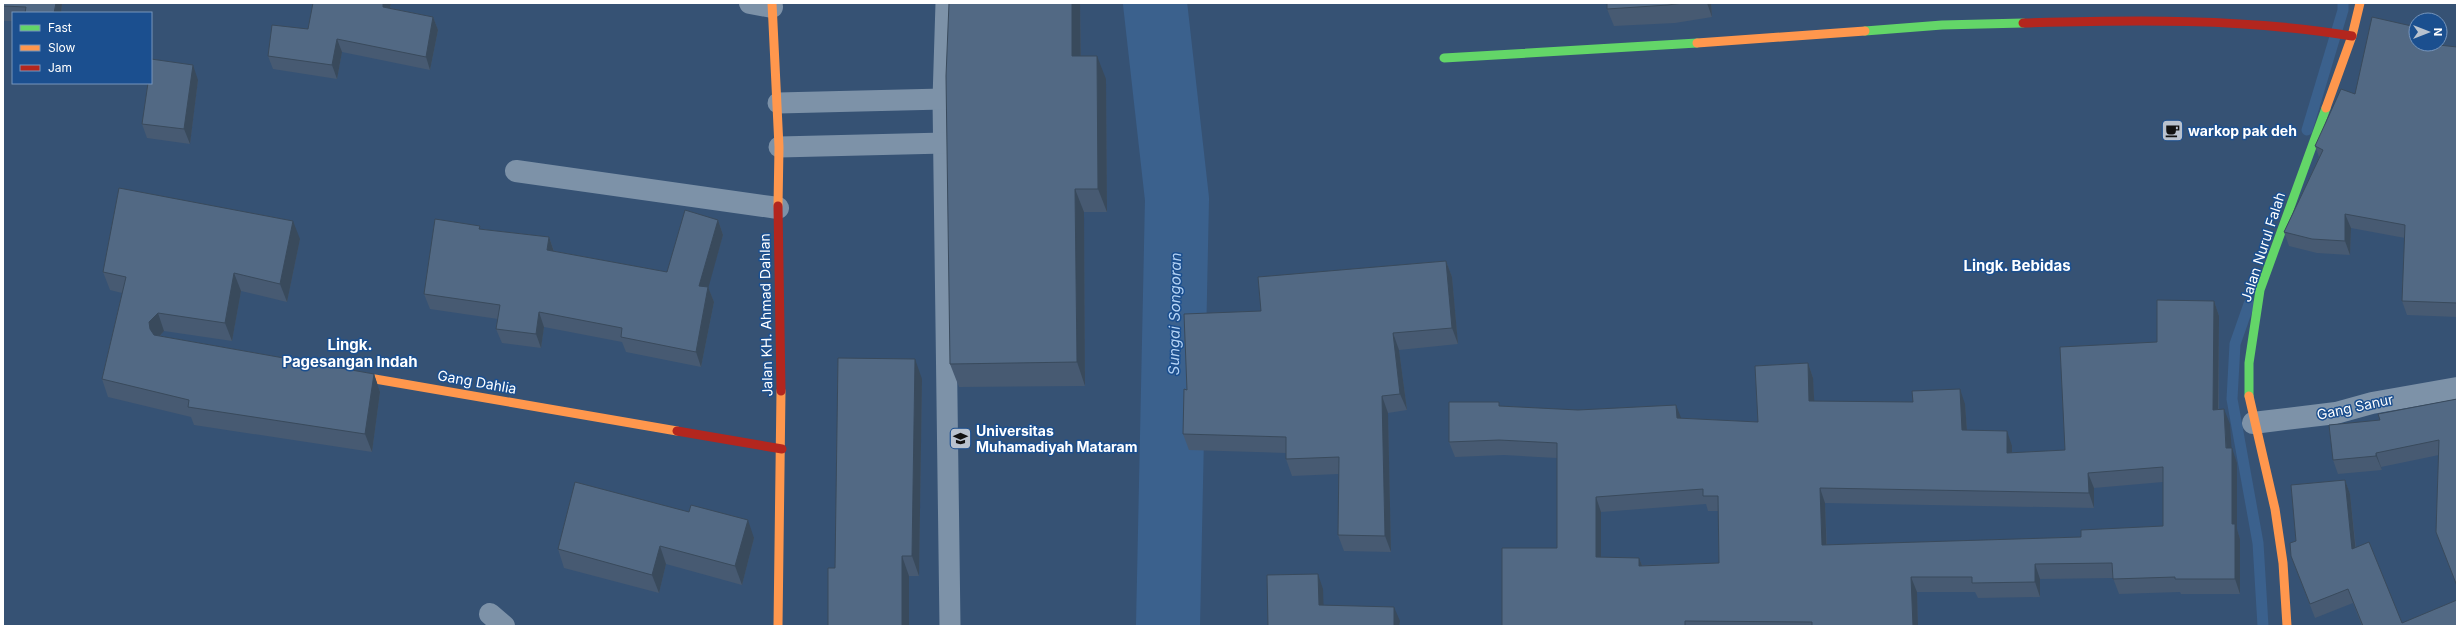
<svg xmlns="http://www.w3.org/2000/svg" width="2460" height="629" viewBox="0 0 2460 629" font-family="Inter,sans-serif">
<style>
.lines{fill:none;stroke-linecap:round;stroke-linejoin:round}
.stream{stroke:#3b618d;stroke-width:11}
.river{stroke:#3b618d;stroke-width:64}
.lane{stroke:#7d92a8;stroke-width:21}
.street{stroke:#7d92a8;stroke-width:22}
.fast{stroke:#63d668;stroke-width:9}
.slow{stroke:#ff974d;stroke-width:9}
.jam{stroke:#b3261e;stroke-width:9}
.wall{fill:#475a72;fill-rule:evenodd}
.shaded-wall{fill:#394a5c}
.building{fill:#526984;stroke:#394a5c;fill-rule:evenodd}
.labels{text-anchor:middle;stroke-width:3;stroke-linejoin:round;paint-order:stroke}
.poi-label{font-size:14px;font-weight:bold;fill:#fff;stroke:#1b4f8f;text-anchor:start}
.street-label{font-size:14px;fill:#fff;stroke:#1b4f8f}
.neighbourhood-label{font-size:15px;font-weight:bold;fill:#fff;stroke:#1b4f8f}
.water-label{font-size:15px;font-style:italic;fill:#b5d3f5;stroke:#1b4f8f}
</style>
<rect width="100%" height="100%" fill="#365274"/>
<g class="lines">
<g class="stream">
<path d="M2307 130 2343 10V3"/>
<path d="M2249 304 2235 344 2232 399 2258 543 2263 626"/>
</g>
<path class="river" d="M1155 3 1177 199 1168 626"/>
<g class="lane">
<path d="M946 3 943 99 950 626"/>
<path d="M778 103 943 99"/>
<path d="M779 147 945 143"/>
</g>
<g class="street">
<path d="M750 3 772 7"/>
<path d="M516 171 778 208"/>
<path d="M2253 423 2336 413 2372 403 2457 388"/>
<path d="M490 614 504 626"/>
</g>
<g class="fast">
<path d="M1865 31 1942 25 2023 23"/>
<path d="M1444 58 1697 43"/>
<path d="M2249 396V363L2260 290 2326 108"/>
</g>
<g class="slow">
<path d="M772 3 779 147 778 206"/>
<path d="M1697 43 1865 31"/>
<path d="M2326 108 2352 36 2360 3"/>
<path d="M346 374 677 431"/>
<path d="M2249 396 2275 509 2283 563 2287 626"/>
<path d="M778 626 781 391"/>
</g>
<g class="jam">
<path d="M2023 23C2132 20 2244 18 2352 36"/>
<path d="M778 206 781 391"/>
<path d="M677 431 782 449"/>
</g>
</g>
<g class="wall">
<path d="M3 3H62L61 13H13V21H3Z"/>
<path d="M391 3 390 8 433 17 438 30 430 70 342 52 337 79 273 69 268 56 308 29Z"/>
<path d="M949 3H1080L1081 56 1106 79 1107 212H1084L1085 386 959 387 950 364Z"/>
<path d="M1607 3H1711L1712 17 1675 23 1614 26 1607 9Z"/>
<path d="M2416 44 2457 47V317L2407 315 2402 301 2405 238 2351 228 2350 255 2317 253 2289 246 2284 232 2319 157 2315 146 2355 94Z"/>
<path d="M198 80 190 144 147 138 142 124Z"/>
<path d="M718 220 723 235 708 287 714 302 701 367 626 352 622 342 544 327 541 348 502 343 496 329 498 319 430 309 424 294 481 229 549 237 554 251 667 272Z"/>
<path d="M300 239 287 302 241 291 232 341 164 331 160 336 374 374 380 392 372 452 194 425 191 417 108 397 102 379 122 293 110 290 103 272Z"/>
<path d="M1446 261 1452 277 1458 344 1399 350 1407 410 1388 413 1391 552 1344 551 1338 535 1339 474 1292 476 1286 459V453L1189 450 1183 434 1187 390 1261 311Z"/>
<path d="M2214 301 2219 316V410L2230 424 2231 448 2237 463V529L2240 539V594H2181L2180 592 2119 594 2113 578 2040 579V597L1978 598 1975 592H1917L1918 626H1502L1557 548V458L1504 455 1455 457 1449 442 1501 406 1681 418 1758 422 1808 363 1813 378 1814 401 1965 404 1967 430 2012 446V453L2065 450 2157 342ZM2163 482V526L2081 537 1827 545 1825 503 2094 508V488ZM1706 504 1708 511H1718L1719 563 1642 565 1639 558 1601 557V512Z"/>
<path d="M922 379 919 576H909V626H828L835 568Z"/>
<path d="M2457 399 2439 455 2381 467 2382 470 2338 474 2333 460 2380 420Z"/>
<path d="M2345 480 2350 494 2356 548 2402 623 2457 626H2362L2353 603 2315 618 2291 556 2296 541Z"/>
<path d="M689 512 754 538 742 585 666 564 659 593 564 568 558 549Z"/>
</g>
<g class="shaded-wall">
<path d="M56 3H62L61 13H54Z"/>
<path d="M383 3H391L387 20 383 7Z"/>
<path d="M1072 3H1080L1081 79 1072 56Z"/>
<path d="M1707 3H1711L1712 17Z"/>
<path d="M433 17 438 30 430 70 426 57Z"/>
<path d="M337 39 342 52 337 79 332 65Z"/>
<path d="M1097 56 1106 79 1107 212 1098 189Z"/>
<path d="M193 65 198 80 190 144 184 129Z"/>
<path d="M1075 189 1084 212 1085 386 1077 362Z"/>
<path d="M2345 214 2351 228 2350 255 2345 241Z"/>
<path d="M718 220 723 235 705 300 699 286Z"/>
<path d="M293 221 300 239 287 302 280 284Z"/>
<path d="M549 237 554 252 547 250Z"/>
<path d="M1446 261 1452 277 1458 344 1452 328Z"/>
<path d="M234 273 241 291 232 341 225 323Z"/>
<path d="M708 287 714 302 701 367 696 352Z"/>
<path d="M2214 301 2219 316 2218 425 2213 410Z"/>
<path d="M539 312 544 327 541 348 536 334Z"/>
<path d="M158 313 164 331 156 340 150 329 149 322Z"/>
<path d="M1393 333 1399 350 1407 410 1400 394Z"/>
<path d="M915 359 922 379 919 576 912 556Z"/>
<path d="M1808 363 1813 378 1815 416 1809 401Z"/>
<path d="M374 374 380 392 372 452 365 434Z"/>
<path d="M1960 389 1965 404 1968 445 1962 430Z"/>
<path d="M1382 396 1388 413 1391 552 1385 536Z"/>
<path d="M1676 405 1682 420 1677 418Z"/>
<path d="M2224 409 2230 424 2232 455V448L2237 463V529L2240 539V594L2235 579Z"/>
<path d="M2007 431 2012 446V468L2007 453Z"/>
<path d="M2376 453 2381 467 2382 470 2376 456Z"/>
<path d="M2088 473 2094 488V508L2089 493Z"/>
<path d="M2345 480 2350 494 2357 563 2352 549Z"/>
<path d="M1820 488 1825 503 1827 560 1822 545Z"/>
<path d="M1596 497 1601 512V572L1596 557Z"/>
<path d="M748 520 754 538 742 585 735 566Z"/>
<path d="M660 546 666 564 659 593 652 575Z"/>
<path d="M902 556 909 576V626H902Z"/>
<path d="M1639 558 1645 573 1639 566Z"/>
<path d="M2035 564 2040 579V597L2035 582Z"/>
<path d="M1318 574 1323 589 1324 619 1319 605Z"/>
<path d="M1911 577 1917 592 1918 626H1913Z"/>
<path d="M1394 607 1400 621 1399 626H1394Z"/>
</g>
<g class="building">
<path d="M3 3H56L54 13H25L26 7 3 6Z"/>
<path d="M313 3H383V7L433 17 426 57 337 39 332 65 268 56 272 25 308 29Z"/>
<path d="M949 3H1072V56H1097L1098 189H1075L1077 362 950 364 946 76Z"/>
<path d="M1607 3H1683L1668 5 1607 9Z"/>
<path d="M2372 17 2416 27V37L2415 43H2416V44H2430L2457 47V303L2402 301 2405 225 2345 214V241L2312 239 2284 232 2323 150 2315 146 2341 89 2355 94Z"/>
<path d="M151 59 193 65 184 129 142 124 148 83H151Z"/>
<path d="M119 188 293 221 280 284 234 273 225 323 158 313 149 322 150 329 154 335 374 374 365 434 188 407 189 400 102 379 126 277 103 272Z"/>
<path d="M685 210 718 220 699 286 708 287 696 352 621 337 622 328 539 312 536 334 496 329 500 305 424 294 435 219 480 226 479 229 549 237 547 250 667 272Z"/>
<path d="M1446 261 1452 328 1393 333 1400 394 1382 396 1385 536 1338 535 1339 457 1286 459V437L1183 434 1184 389 1187 390 1184 314 1261 311 1258 277Z"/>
<path d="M2157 300 2214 301 2213 410 2224 409 2226 448H2232V524H2235V579H2175V577L2113 579 2112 563 2035 564V582L1972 583V577H1911L1913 626H1812V622L1685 621V626H1502V548H1557V443L1499 440 1449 442V402H1499V406L1578 410 1676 405 1677 418 1758 422 1755 366 1808 363 1809 401 1913 402 1912 391 1960 389 1962 430 2007 431V453L2065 450 2060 347 2157 342ZM2163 467V526L2081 530V537L1822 545 1820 488 2089 493 2088 473ZM1703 489V496H1718L1719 563 1639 566V558L1596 557V497Z"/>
<path d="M838 358 915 359 912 556H902V626H828V568H835Z"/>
<path d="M2457 399V586L2436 532 2439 440 2376 453V456L2333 460 2329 425 2380 420 2378 414Z"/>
<path d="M2345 480 2352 549 2369 542 2402 623 2457 600V626H2363L2348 589 2310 604 2291 556 2290 543 2296 541 2291 485Z"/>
<path d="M575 482 689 512 691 505 748 520 735 566 660 546 652 575 558 549Z"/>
<path d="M1318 574 1319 605 1394 607V626H1268L1267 575Z"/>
</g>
<defs>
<symbol id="cafe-square" viewBox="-11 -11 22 22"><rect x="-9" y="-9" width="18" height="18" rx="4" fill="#b9c2ce" stroke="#1b4f8f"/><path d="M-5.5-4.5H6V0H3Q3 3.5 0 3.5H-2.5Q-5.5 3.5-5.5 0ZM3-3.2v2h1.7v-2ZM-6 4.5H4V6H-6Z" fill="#111"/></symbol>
<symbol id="university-square" viewBox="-11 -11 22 22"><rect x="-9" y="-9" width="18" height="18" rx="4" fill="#b9c2ce" stroke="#1b4f8f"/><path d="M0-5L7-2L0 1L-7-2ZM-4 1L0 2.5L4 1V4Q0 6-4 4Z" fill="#111"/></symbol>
</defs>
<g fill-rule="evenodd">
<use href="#cafe-square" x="2160" y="118" width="25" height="25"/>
<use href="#university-square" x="948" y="426" width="25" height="25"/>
</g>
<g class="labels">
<g class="poi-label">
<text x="2188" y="136">warkop pak deh</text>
<text x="976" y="436">Universitas<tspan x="976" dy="16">Muhamadiyah Mataram</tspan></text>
</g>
<g class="street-label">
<text transform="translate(2263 247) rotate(-72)" y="5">Jalan Nurul Falah</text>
<text transform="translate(766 315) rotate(-91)" y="5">Jalan KH. Ahmad Dahlan</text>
<text transform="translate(477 382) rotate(10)" y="5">Gang Dahlia</text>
<text transform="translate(2355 407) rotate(-12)" y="5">Gang Sanur</text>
</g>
<g class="neighbourhood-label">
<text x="2017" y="271">Lingk. Bebidas</text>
<text x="350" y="350">Lingk.<tspan x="350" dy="17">Pagesangan Indah</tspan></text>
</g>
<g class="water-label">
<text transform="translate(1175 314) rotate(-89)" y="5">Sungai Songoran</text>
</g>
</g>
<rect width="2460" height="629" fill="none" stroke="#ffffff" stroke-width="8"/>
<rect x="12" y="12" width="140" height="72" fill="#1b4f8f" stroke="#7695bc"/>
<rect x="20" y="25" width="20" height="6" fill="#63d668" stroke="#7695bc"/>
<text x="48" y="32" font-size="12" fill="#ffffff">Fast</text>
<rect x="20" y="45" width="20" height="6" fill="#ff974d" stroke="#7695bc"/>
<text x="48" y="52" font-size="12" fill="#ffffff">Slow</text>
<rect x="20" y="65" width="20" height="6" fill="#b3261e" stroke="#7695bc"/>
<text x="48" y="72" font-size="12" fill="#ffffff">Jam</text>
<g transform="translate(2428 32) rotate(90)"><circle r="19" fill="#1b4f8f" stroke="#7695bc"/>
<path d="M0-3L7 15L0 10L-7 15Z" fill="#b9c2ce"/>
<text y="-6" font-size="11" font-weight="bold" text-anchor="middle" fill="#ffffff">N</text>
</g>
</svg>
